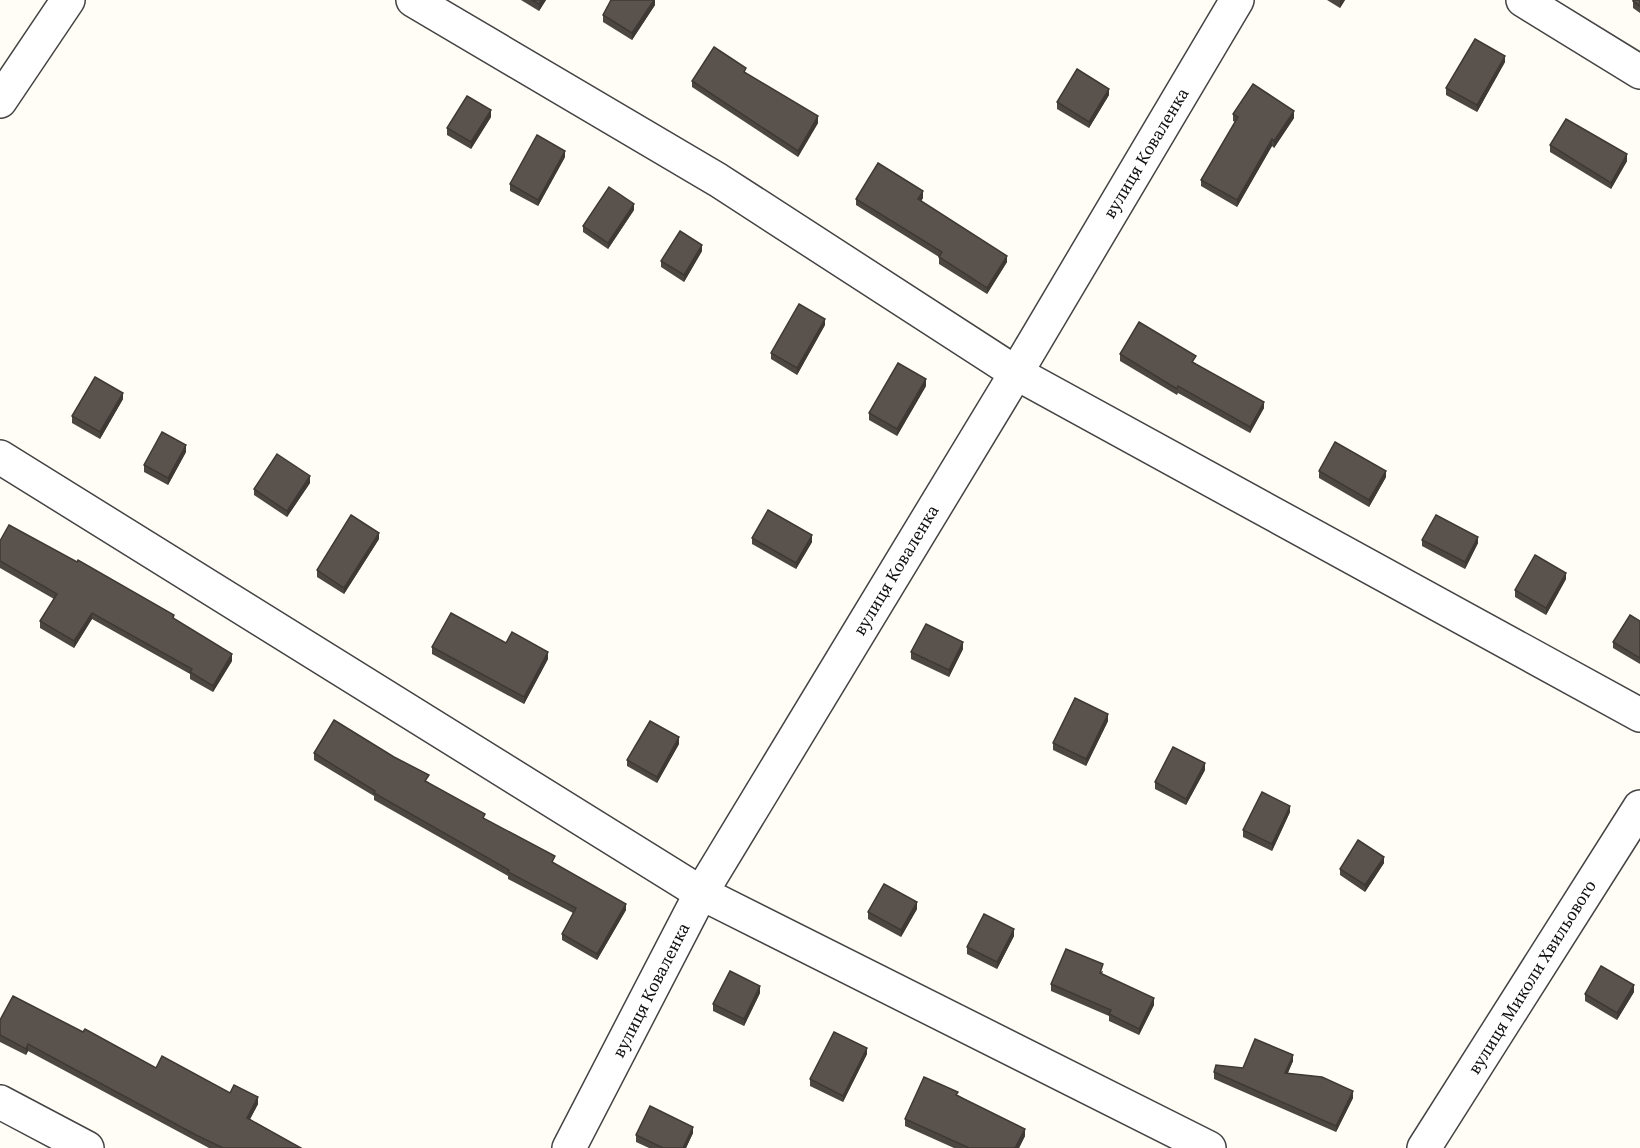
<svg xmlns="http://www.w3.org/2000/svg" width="1640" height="1148" viewBox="0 0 1640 1148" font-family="'Noto Serif',serif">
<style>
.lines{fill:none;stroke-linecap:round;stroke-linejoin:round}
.minor-casing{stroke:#444;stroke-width:36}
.minor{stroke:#fff;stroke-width:33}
.wall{fill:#4d4742}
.shaded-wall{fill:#3f3936}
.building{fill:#5a524d;stroke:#3f3936;stroke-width:1.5}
.labels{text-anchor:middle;stroke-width:6;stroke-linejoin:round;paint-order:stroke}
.street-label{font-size:16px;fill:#111;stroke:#fff}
</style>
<rect width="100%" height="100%" fill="#fffdf5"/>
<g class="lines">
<defs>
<g id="minor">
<path d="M413 0 718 180 1016 373 1640 715"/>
<path d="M1523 0 1640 72"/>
<path d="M0 101 68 0"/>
<path d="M0 457 701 893 1209 1148"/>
<path d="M0 1102 87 1148"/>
<path d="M569 1148 701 893 1016 373 1237 0"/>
<path d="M1424 1148 1640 807"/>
</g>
</defs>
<use href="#minor" class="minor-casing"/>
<use href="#minor" class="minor"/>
</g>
<g class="wall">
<path d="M521 0H546L539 11Z"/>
<path d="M655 0V5L632 40 603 22V15Z"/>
<path d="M1327 0H1345L1340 8Z"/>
<path d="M1640 0V13L1633 8V1Z"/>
<path d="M1505 62 1477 112 1446 95V88Z"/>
<path d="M746 74 818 123 798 157 692 87V81Z"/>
<path d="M1109 95 1089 128 1057 109V102Z"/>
<path d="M1233 114 1294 118 1274 148 1272 146 1237 207 1201 186V180L1235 122 1233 121Z"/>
<path d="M491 117 471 149 447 135V128Z"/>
<path d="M1550 145 1627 161 1611 189 1550 152Z"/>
<path d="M565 157 538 206 510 191V184Z"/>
<path d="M923 198 921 201 1007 262 987 294 939 264V257L856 205V199Z"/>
<path d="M634 210 608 249 583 232V226Z"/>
<path d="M702 251 684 282 661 267V261Z"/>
<path d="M825 325 797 375 771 359V353Z"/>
<path d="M1120 354 1196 363V364L1264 408 1250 433 1178 393 1177 395 1120 361Z"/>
<path d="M926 386 897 436 869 420V413Z"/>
<path d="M123 399 100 439 72 423V416Z"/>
<path d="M186 452 168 485 144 472V465Z"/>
<path d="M1319 471 1386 477 1369 507 1319 478Z"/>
<path d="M310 483 287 517 254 495V489Z"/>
<path d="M752 538 812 542 796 569 752 544Z"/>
<path d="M379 539 344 594 317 577V570Z"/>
<path d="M1422 540 1478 543 1465 569 1422 546Z"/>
<path d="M0 541 174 619 232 661 213 692 190 679V674L92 619 74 648 40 628V621L54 599 0 568Z"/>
<path d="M1566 579 1546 615 1515 597V590Z"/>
<path d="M1640 621V664L1613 648V642Z"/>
<path d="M506 643 548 659 524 704 432 654V647Z"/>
<path d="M963 649 949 677 911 659V652Z"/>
<path d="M1108 721 1086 766 1053 750V743Z"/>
<path d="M679 744 657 783 627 766V760Z"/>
<path d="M314 753 429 782 428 783 554 863 626 910 597 960 562 940V934L573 913 508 879V876L374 800V796L314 760Z"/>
<path d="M1205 770 1186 805 1155 789V782Z"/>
<path d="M1290 812 1272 851 1243 837V830Z"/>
<path d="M1384 863 1365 892 1340 875V869Z"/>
<path d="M917 909 901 937 868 919V912Z"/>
<path d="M1014 936 997 969 967 954V947Z"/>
<path d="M1103 971 1102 974 1154 1005 1139 1035 1109 1021V1016L1051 991V984Z"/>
<path d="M1634 992 1617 1020 1585 1001V994Z"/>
<path d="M760 993 744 1026 713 1011V1004Z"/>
<path d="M0 1020 156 1068 230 1093 258 1104 250 1119 301 1148H209L28 1051 26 1055 0 1042Z"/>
<path d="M867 1054 843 1102 810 1086V1079Z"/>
<path d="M1293 1061 1288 1073 1353 1098 1336 1132 1214 1079V1072Z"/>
<path d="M958 1095 1025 1136 1019 1148H954L905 1126V1119Z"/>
<path d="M693 1133 686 1148H649L636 1142V1135Z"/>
</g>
<g class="shaded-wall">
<path d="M542 0H546L539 11V4Z"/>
<path d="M654 0H655V5L632 40V33Z"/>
<path d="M1341 0H1345L1340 8V1Z"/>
<path d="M1505 56V62L1477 112V105Z"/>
<path d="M1109 89V95L1089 128V122Z"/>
<path d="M491 110V117L471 149V142Z"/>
<path d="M1294 111V118L1274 148V141Z"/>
<path d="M818 116V123L798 157V151Z"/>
<path d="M1272 139V146L1237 207V200Z"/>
<path d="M565 151V157L538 206V200Z"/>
<path d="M1627 154V161L1611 189V183Z"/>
<path d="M923 191V198L918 206V199Z"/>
<path d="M634 204V210L608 249V243Z"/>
<path d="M702 245V251L684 282V275Z"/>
<path d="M1007 256V262L987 294V288Z"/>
<path d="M825 319V325L797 375V368Z"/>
<path d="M926 379V386L897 436V429Z"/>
<path d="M123 393V399L100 439V432Z"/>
<path d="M1264 402V408L1250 433V427Z"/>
<path d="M186 445V452L168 485V478Z"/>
<path d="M1386 471V477L1369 507V500Z"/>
<path d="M310 476V483L287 517V511Z"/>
<path d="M379 533V539L344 594V588Z"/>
<path d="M812 535V542L796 569V563Z"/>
<path d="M1478 537V543L1465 569V562Z"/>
<path d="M1566 573V579L1546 615V608Z"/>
<path d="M92 613V619L74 648V641Z"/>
<path d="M963 642V649L949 677V670Z"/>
<path d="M548 652V659L524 704V697Z"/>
<path d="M232 654V661L213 692V686Z"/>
<path d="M1108 714V721L1086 766V759Z"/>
<path d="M679 737V744L657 783V777Z"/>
<path d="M1205 763V770L1186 805V799Z"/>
<path d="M1290 806V812L1272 851V844Z"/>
<path d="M1384 857V863L1365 892V885Z"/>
<path d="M917 902V909L901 937V930Z"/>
<path d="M626 904V910L597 960V954Z"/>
<path d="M1014 929V936L997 969V962Z"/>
<path d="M1634 985V992L1617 1020V1013Z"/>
<path d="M760 986V993L744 1026V1019Z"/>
<path d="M1154 998V1005L1139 1035V1029Z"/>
<path d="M28 1044V1051L26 1055V1049Z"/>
<path d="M867 1048V1054L843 1102V1096Z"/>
<path d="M1293 1055V1061L1285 1079V1073Z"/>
<path d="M1353 1091V1098L1336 1132V1126Z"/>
<path d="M258 1097V1104L247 1125V1118Z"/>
<path d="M693 1127V1133L686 1148H683Z"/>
<path d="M1025 1129V1136L1019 1148H1015Z"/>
</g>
<g class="building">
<path d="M532 0H542L539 4Z"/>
<path d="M611 0H654L632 33 603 15Z"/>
<path d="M1633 0H1640V6L1633 1Z"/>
<path d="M1475 39 1505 56 1477 105 1446 88Z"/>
<path d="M714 47 746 68 744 72 818 116 798 151 692 81Z"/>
<path d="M1077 69 1109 89 1089 122 1057 102Z"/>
<path d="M1253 84 1294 111 1274 141 1272 139 1237 200 1201 180 1238 117 1233 114Z"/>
<path d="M467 96 491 110 471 142 447 128Z"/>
<path d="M1566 119 1627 154 1611 183 1550 145Z"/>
<path d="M537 135 565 151 538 200 510 184Z"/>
<path d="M878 163 923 191 918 199 1007 256 987 288 939 257 942 252 856 199Z"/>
<path d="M609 187 634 204 608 243 583 226Z"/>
<path d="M680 231 702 245 684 275 661 261Z"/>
<path d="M799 304 825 319 797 368 771 353Z"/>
<path d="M1139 322 1196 356 1192 362 1264 402 1250 427 1178 386 1177 389 1120 354Z"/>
<path d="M898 363 926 379 897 429 869 413Z"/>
<path d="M95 377 123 393 100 432 72 416Z"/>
<path d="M162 432 186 445 168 478 144 465Z"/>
<path d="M1335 442 1386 471 1369 500 1319 471Z"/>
<path d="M277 454 310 476 287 511 254 489Z"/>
<path d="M768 510 812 535 796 563 752 538Z"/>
<path d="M351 515 379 533 344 588 317 570Z"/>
<path d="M1436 515 1478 537 1465 562 1422 540Z"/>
<path d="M9 525 77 562 78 560 174 615 173 618 232 654 213 686 190 672 192 669 92 613 74 641 40 621 57 594 0 561V541Z"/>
<path d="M1535 555 1566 573 1546 608 1515 590Z"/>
<path d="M451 613 506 643 512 632 548 652 524 697 432 647Z"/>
<path d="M1630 615 1640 621V658L1613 642Z"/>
<path d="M926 624 963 642 949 670 911 652Z"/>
<path d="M1075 698 1108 714 1086 759 1053 743Z"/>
<path d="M334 720 394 757 429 775 425 781 485 814 483 818 555 856 552 862 626 904 597 954 562 934 576 908 508 872 509 870 374 793 375 791 314 753Z"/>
<path d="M650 721 679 737 657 777 627 760Z"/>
<path d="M1173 747 1205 763 1186 799 1155 782Z"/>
<path d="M1262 792 1290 806 1272 844 1243 830Z"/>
<path d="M1358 840 1384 857 1365 885 1340 869Z"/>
<path d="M884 884 917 902 901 930 868 912Z"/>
<path d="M984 914 1014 929 997 962 967 947Z"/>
<path d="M1066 949 1103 964 1100 973 1154 998 1139 1029 1109 1014 1111 1010 1051 984Z"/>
<path d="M1601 966 1634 985 1617 1013 1585 994Z"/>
<path d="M730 971 760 986 744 1019 713 1004Z"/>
<path d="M13 996 83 1032 85 1029 156 1068 162 1056 230 1093 234 1085 258 1097 247 1118 301 1148H223L196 1135 28 1044 26 1049 0 1035V1020Z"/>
<path d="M834 1032 867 1048 843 1096 810 1079Z"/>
<path d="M1255 1039 1293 1055 1285 1073 1322 1077 1353 1091 1336 1126 1214 1072 1216 1065 1243 1068Z"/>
<path d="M924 1077 958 1092 956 1095 1025 1129 1015 1148H969L905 1119Z"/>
<path d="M650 1106 693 1127 683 1148H663L636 1135Z"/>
</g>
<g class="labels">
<g class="street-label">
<text transform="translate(1146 153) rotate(-59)" y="6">вулиця Коваленка</text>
<text transform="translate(896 570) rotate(-59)" y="6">вулиця Коваленка</text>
<text transform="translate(1532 977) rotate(-58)" y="6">вулиця Миколи Хвильового</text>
<text transform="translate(651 990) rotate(-63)" y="6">вулиця Коваленка</text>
</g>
</g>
</svg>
